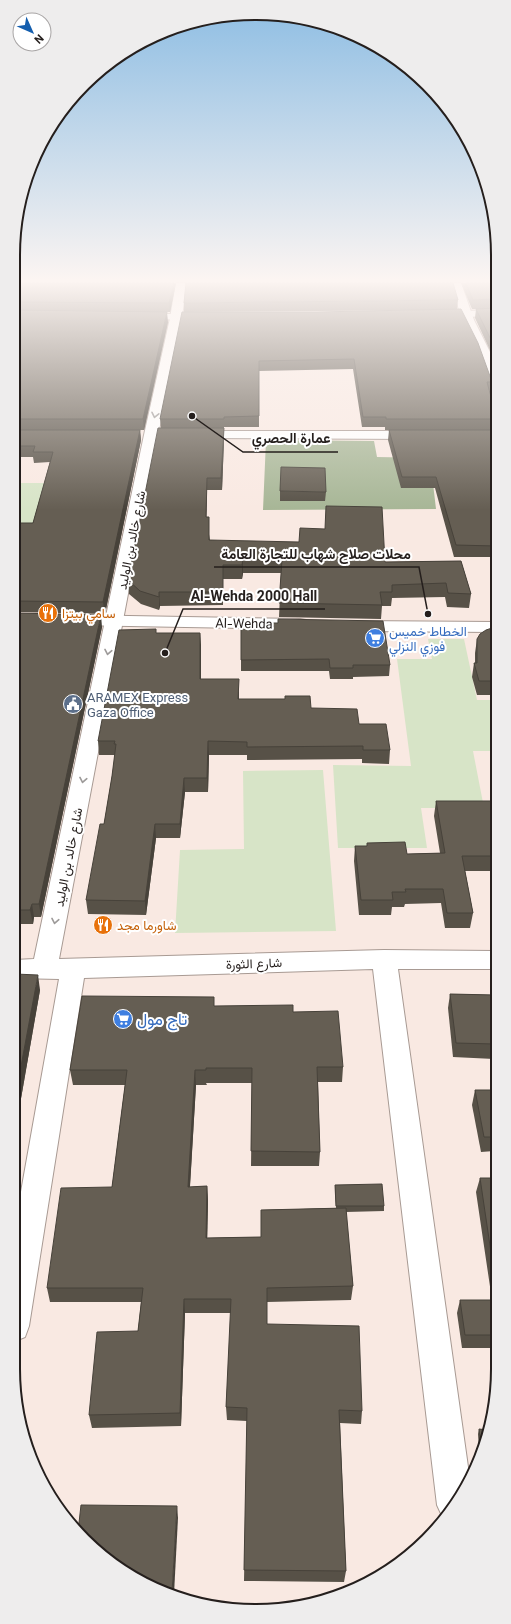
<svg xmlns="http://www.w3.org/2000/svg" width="511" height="1624" viewBox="0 0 511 1624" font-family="Georgia,Vazirmatn,serif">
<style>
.green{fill:#d7e4c7}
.forest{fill:#a7b696}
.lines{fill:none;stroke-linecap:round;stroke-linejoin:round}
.minor-casing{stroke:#a89a93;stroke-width:2}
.major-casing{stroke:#a89a93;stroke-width:2}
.minor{fill:#fff;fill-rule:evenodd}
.major{fill:#fff;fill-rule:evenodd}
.wall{fill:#575147}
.shaded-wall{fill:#47423a}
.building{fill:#655e53;stroke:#47423a}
.oneway{stroke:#9d9a99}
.labels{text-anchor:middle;stroke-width:4;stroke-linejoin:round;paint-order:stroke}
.street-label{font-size:13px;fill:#251f1d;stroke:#fff}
.food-label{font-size:13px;fill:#c56008;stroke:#fff;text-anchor:start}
.shop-label{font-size:13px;fill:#366cbe;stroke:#fff;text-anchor:start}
.service-label{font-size:13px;fill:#4e5e75;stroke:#fff;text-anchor:start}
.near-shop-label{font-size:16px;fill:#366cbe;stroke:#fff;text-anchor:start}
.rim{fill:none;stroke:#251f1d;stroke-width:2}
.leader{fill:none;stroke:#251f1d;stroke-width:1.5}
.callout-dot{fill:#251f1d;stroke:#fff;stroke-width:1.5}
.callout-label{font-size:14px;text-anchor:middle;font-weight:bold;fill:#251f1d;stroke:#fff;stroke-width:4;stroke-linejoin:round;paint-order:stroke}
</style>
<rect width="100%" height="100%" fill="#f9e9e2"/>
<g class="green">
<path d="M17 483H130L16 532Z"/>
<path d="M428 639H464L477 700H495V751H473L484 808H421L427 848H338L333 765 411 766 397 659H432Z"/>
<path d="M323 770 336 931 175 933 180 850 244 849 243 771Z"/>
</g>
<path class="forest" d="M266 440 374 441 377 457 430 458 436 509 263 510Z"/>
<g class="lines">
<defs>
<g id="minor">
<path d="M176 283H186L182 318 158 435 59 959 384 950 494 951V969H398L469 1474 457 1503 443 1518 437 1505 373 969 84 978 29 1326 25 1337 13 1342 14 1231 59 979 15 978V960L34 959 144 435 170 318Z"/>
<path d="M451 283H461L474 320 490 352 496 367V390L491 389 490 386 478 352 462 320Z"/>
<path d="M195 431H418L423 432 425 435 423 438 418 439 190 438 188 435 190 432Z"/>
</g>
<g id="major">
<path d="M496 310V316L433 318 429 317 427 315 429 313 433 312Z"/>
<path d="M137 314H211L215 315 217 317 215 319 211 320 133 319 131 317 133 315Z"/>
<path d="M16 614 300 619 306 620 309 624 306 628 300 629 16 624Z"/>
<path d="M354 621 495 622V632L354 631 348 630 345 626 348 622Z"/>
</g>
</defs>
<use href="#minor" class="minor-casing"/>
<use href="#major" class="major-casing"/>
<use href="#minor" class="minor"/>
<use href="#major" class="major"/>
</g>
<g class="wall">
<path d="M17 283H176L170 312H108L168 322 144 430H17Z"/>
<path d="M461 283H496V363L475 318 476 309H472Z"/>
<path d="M458 300 457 310 184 312V303Z"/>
<path d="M317 312 491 379 496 380V392H490L495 412V430H385V427H362L353 369 259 371V427H224V440L222 490H207L206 517 210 540 385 562 461 561 471 594 469 608 447 607 445 597 392 598 391 606H382L381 619 279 617 281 573H243L242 579H223V605L160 606 159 610 141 604 129 594 128 580 161 428 160 419Z"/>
<path d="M17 430H140L141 440 105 614 16 612V523H33L50 462 34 463 33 457H17Z"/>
<path d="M389 430H495V557H454L435 488H401L388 440Z"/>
<path d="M280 491 326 492 325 501H280Z"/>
<path d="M16 613 102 627 41 917H34L33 924H15Z"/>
<path d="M495 627V695H477L472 677 474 663H475V653L477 639Z"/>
<path d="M156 629V633H200L201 679 239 692V699L311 708 359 724 390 750 389 764 362 763V759L247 760V755H209L208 792H185L180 838H156L146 915 88 914 86 900 104 824 112 776 115 755H99L98 741Z"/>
<path d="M241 629 390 665 389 676 353 677V679H330L329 671H241Z"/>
<path d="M494 741H495V767L492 755Z"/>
<path d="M436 801 495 804 494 871H465L473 913 470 928H445L441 903 405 904 404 907H392L391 915H359L354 861 355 846H367V843L407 854 440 853 434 816Z"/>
<path d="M15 974 40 990 16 1127H14Z"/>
<path d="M450 994 494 995V1059L453 1057 448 1008Z"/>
<path d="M215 1006 293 1012 343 1067 342 1082H318L320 1152 319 1166H251L252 1083H206L207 1085H196L190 1187 207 1186 208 1201 207 1238 261 1237V1210L336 1208 335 1191V1185L384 1206V1211L346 1212 353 1286 351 1300 267 1302V1324L362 1411 361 1424 340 1423 346 1571 344 1582 244 1581 247 1421 227 1420 226 1407 231 1313H185L181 1426 92 1428 89 1415 138 1331 141 1302H50L47 1288 112 1187 125 1085H73L70 1070Z"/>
<path d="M475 1090H494V1151L481 1152 472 1105Z"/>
<path d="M480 1178H494L493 1348H462L457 1313 460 1300H492L476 1192Z"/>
<path d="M479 1429 488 1430 479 1450 478 1434Z"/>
</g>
<g class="shaded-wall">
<path d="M174 283H176L170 312 169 303Z"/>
<path d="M167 312 168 322 144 430 143 419Z"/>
<path d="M224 428V440L222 490 221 478Z"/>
<path d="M140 430 141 440 105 614 103 602Z"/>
<path d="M207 478V490L206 531V517Z"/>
<path d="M243 559V573L242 579V565Z"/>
<path d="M159 592 160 606 159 610Z"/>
<path d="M101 615 102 627 41 917 39 904Z"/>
<path d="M200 633 201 645V692L200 679Z"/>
<path d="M239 679V692L238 712V699Z"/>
<path d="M208 741 209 755 208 792 207 778Z"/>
<path d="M184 778 185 792 180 838V824Z"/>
<path d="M155 824 156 838 146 915 145 901Z"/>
<path d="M32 904 34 917 33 924 30 910Z"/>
<path d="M38 975 40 990 16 1127 14 1118V1104Z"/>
<path d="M195 1070 196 1085 189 1201 188 1187Z"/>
<path d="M207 1186 208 1201 207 1252 206 1238Z"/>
<path d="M184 1299 185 1313 181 1426 180 1413Z"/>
<path d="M177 1506 178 1518 174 1594 172 1593Z"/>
</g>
<g class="building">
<path d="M17 283H174L169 303 17 302Z"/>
<path d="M186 283H453L458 300 184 303Z"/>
<path d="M466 283H496V299L473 300Z"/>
<path d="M496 308V350L476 309Z"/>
<path d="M461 309 478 343 491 379 496 380V382H487L495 412V419H386V417H363L354 359 259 361V416L224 417V419H160L182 312H317Z"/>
<path d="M17 310 167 312 143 419H17Z"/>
<path d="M158 428H224L221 478H207L206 517H209V540L299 542 300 528 325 529 326 506 382 507 385 562 461 561 471 594 448 593 446 583 392 585V592H380L382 605 279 603 282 560 243 559 242 565H223V592H159V597L140 591 128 580Z"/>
<path d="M17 430H140L103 602 16 601V523H33L53 452H33L35 446H17Z"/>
<path d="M389 430H495V546L456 545 436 477H402Z"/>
<path d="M281 467 325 468 326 492 280 491Z"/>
<path d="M16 613 101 615 39 904H32L30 910H15Z"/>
<path d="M278 619 383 621 390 665H353V668H330L329 659 241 660V629H270L271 623H278Z"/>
<path d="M495 627V681H479L474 663H477V639L480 634 486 630Z"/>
<path d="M156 629V633H200V679H239L238 699H285V696H310L311 708 357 709 359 724H386L390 750H363V746L247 747V742L208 741 207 778H184L180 824H155L145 901 86 900 100 824H104L112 776 116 744H114L115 741H98L119 630Z"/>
<path d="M436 801H494L495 804V856H462L473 913H447L443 889H405L406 892H392L393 900H361L355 846H367V843L405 842 407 854 445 853Z"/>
<path d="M15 974 38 975 14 1104Z"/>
<path d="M450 994 494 995V1044L456 1043Z"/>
<path d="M82 996 214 997V1006L293 1005V1012L338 1011 343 1067H317L320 1152 251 1151 252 1068H206V1070H195L188 1187 207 1186 206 1238 261 1237V1210L346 1208 353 1286 267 1288V1324L359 1326 362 1411 339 1410 346 1571 244 1570 247 1408 226 1407 231 1299H184L180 1413 89 1415 97 1332 138 1331 143 1288H47L61 1188 112 1187 127 1070H70Z"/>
<path d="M475 1090H494V1137H484Z"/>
<path d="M480 1178H494V1273Z"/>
<path d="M382 1184 384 1206H336L335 1185Z"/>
<path d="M460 1300H494L493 1335H465Z"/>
<path d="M479 1429 488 1430 481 1446Z"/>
<path d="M81 1505 177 1506 172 1593 148 1586 78 1532Z"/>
</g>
<defs><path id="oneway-chevron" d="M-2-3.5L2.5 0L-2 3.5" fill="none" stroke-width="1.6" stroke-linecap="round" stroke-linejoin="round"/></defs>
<g class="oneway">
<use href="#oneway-chevron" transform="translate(155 415) rotate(102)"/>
<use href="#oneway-chevron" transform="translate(108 652) rotate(101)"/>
<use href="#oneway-chevron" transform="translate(83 780) rotate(101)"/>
<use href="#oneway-chevron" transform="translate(55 921) rotate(101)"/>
</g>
<linearGradient id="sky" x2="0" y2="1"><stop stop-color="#8dbde3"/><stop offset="0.55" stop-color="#fcf5f2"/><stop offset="1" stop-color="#fcf5f2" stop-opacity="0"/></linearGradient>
<rect width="511" height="510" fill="url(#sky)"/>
<defs>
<symbol id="restaurant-disc" viewBox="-11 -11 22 22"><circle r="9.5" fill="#e8710a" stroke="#fff"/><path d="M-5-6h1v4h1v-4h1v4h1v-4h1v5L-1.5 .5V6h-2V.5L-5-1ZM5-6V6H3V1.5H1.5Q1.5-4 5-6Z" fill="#fff"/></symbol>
<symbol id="supermarket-disc" viewBox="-11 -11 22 22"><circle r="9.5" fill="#3f7fe0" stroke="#fff"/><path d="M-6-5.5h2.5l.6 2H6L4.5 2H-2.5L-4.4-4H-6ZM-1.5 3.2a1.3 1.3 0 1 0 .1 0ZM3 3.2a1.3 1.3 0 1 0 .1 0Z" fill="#fff"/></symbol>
<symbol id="civic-disc" viewBox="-11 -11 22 22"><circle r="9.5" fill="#5c6f8a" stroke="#fff"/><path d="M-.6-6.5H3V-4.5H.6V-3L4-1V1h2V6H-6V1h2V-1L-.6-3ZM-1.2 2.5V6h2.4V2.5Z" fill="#fff"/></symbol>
</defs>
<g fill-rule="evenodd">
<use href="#restaurant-disc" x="37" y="602" width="22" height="22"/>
<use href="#supermarket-disc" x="364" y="627" width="22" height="22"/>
<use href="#civic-disc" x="62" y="693" width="22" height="22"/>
<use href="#restaurant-disc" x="92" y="914" width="22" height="22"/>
<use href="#supermarket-disc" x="112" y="1008" width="22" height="22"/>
</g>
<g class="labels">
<g class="street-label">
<text transform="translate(131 540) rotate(-79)" y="5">شارع خالد بن الوليد</text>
<text transform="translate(244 623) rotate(1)" y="5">Al-Wehda</text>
<text transform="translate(68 857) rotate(-79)" y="5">شارع خالد بن الوليد</text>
<text transform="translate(254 963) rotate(-2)" y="5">شارع الثورة</text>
</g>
<g class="food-label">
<text x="62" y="618">سامي بيتزا</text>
<text x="117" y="930">شاورما مجد</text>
</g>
<g class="shop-label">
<text x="389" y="636">الخطاط خميس<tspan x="389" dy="15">فوزي النزلي</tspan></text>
</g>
<g class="service-label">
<text x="87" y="702">ARAMEX Express<tspan x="87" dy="15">Gaza Office</tspan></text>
</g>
<g class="near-shop-label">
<text x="137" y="1025">تاج مول</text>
</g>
</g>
<path d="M0 0H511V1624H0ZM255 20H256A235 235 0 0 1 491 255V1369A235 235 0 0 1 256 1604H255A235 235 0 0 1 20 1369V255A235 235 0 0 1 255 20Z" fill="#eeeded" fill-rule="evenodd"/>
<path class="rim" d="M255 20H256A235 235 0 0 1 491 255V1369A235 235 0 0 1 256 1604H255A235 235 0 0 1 20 1369V255A235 235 0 0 1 255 20Z"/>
<path class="leader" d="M192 416L243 452H338M428 614L419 567H214M165 653L183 609H325"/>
<g class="callout-dot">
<circle cx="192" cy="416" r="4"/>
<circle cx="428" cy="614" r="4"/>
<circle cx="165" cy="653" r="4"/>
</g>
<g class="callout-label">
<text x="291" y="443">عمارة الحصري</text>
<text x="316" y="559">محلات صلاح شهاب للتجارة العامة</text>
<text x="254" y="601">Al-Wehda 2000 Hall</text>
</g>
<g transform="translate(32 32) rotate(135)"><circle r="19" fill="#ffffff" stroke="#a8a5a5"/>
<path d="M0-3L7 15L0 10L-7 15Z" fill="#145eae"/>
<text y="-6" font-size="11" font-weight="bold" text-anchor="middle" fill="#251f1d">N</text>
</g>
</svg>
